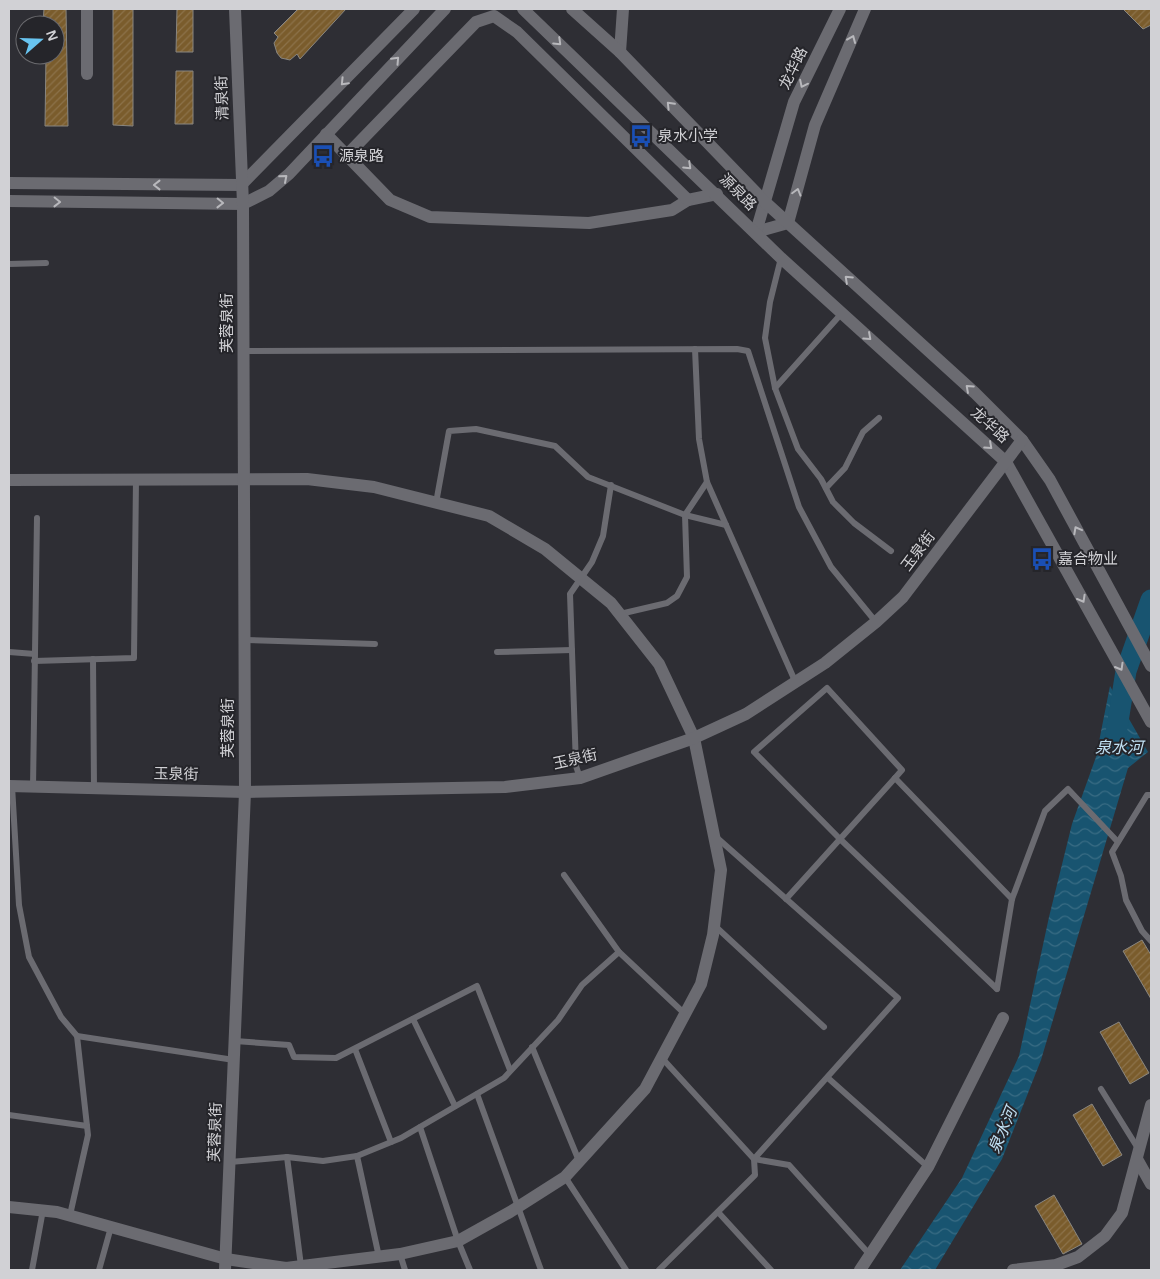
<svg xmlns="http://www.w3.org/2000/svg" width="1160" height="1279" viewBox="0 0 1160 1279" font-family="Arial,'Noto Sans SC',sans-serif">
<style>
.water{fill:url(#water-waves)}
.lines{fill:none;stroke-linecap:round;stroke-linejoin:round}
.river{stroke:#185470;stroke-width:21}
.building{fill:url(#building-hatch);stroke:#898680}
.lane{stroke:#6b6b71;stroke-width:6}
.street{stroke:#6b6b71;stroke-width:12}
.secondary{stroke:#6b6b71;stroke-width:12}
.oneway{stroke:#b8b8bc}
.labels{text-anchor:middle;stroke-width:4;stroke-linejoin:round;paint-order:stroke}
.street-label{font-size:15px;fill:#d1d1d5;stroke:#25252a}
.poi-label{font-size:15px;fill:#d1d1d5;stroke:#25252a;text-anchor:start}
.water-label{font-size:16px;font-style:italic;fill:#c1e1f4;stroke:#25252a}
</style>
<defs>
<pattern id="water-waves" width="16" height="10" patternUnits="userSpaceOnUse" patternTransform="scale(1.25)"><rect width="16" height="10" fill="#185470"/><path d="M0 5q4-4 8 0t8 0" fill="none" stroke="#396c84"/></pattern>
<pattern id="building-hatch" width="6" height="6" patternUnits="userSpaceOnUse" patternTransform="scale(1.25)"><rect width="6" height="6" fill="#7a5c2c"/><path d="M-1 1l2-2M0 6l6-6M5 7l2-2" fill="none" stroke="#8c724a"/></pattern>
</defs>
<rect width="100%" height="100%" fill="#2e2e34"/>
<path class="water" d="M1110 686 1148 752 1128 768 1041 1060 1002 1159 935 1270H900L962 1178 1019 1056 1049 917 1072 824 1096 757Z"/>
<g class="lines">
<path class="river" d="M1116 734 1126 671 1151 600"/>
</g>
<g class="building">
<path d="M44 9H66L68 126H45L46 55H55V25H43Z"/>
<path d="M113 9H133V126L113 125Z"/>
<path d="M177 9H193V52H176Z"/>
<path d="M298 9H346L300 59 297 54 290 60 281 58 277 53 274 43 278 37 274 33Z"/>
<path d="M1123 9H1151V25L1143 29Z"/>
<path d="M176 71H193V124H175Z"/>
<path d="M1142 940 1151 955V999L1123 951Z"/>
<path d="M1119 1022 1149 1073 1130 1084 1100 1032Z"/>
<path d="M1092 1104 1122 1155 1103 1166 1073 1115Z"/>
<path d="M1054 1195 1082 1244 1063 1254 1035 1206Z"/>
</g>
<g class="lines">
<g class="lane">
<path d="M781 258 770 302 765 338 775 388 798 449 821 479 833 502 854 523 891 551"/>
<path d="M9 264 46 263"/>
<path d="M695 349 699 439 707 482 795 681"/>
<path d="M243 351 737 349 748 351 799 507 831 567 876 622"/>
<path d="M775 388 842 313"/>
<path d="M826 488 845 468 863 432 879 418"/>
<path d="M436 503 449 431 476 429 555 446 588 477 685 515 726 525"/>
<path d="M620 614 667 603 677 596 687 577 685 515 707 482"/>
<path d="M244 640 375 644"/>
<path d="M9 652 35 654"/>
<path d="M497 652 572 650"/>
<path d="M93 659 94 788"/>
<path d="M34 661 134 658 136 479"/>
<path d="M580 778 576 766 570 594 592 562 603 536 611 485"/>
<path d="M895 778 1012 899"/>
<path d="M12 786 19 905 29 957 61 1017 77 1036 88 1135 70 1215"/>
<path d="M33 787 37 518"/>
<path d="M1151 795H1147L1112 852 1121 876 1126 900 1142 931 1151 941"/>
<path d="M564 875 619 952 685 1014"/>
<path d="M786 899 895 778 902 770 827 688 754 752 840 839 997 989"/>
<path d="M715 926 824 1027"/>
<path d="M997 989 1012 899 1045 811 1068 789 1117 841"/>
<path d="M413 1019 455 1106"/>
<path d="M77 1036 234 1060"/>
<path d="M235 1041 289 1045 294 1057 336 1058 477 986 510 1070"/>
<path d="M532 1047 579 1161"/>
<path d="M355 1049 391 1142"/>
<path d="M661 1057 754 1159 789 1165 871 1256"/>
<path d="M828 1078 928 1167"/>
<path d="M1101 1089 1139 1150"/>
<path d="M477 1094 541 1270"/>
<path d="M9 1115 87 1126"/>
<path d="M420 1127 458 1241 470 1270"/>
<path d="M357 1156 379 1257"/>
<path d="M287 1157 301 1266"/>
<path d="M230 1162 287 1157 323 1161 357 1156 401 1138 504 1078 558 1020 582 985 619 952"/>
<path d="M565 1177 626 1270"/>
<path d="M718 1212 771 1270"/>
<path d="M400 1254 405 1270"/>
<path d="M32 1270 43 1210"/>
<path d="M99 1270 111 1227"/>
<path d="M659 1270 755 1175 754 1159 898 998 715 836"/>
</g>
<g class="street">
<path d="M620 52 623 9"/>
<path d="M87 74V9"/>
<path d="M326 134 390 200 430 217 589 223 672 210 688 200 717 194"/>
<path d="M347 155 476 22 494 16 517 32 688 200"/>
<path d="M756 232 788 223 815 125 865 9"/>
<path d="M756 232 794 102 840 9"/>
<path d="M9 480 307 479 374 487 489 516 545 549 611 603 659 664 694 738 721 870 713 935 701 984 645 1089 565 1177 510 1212 458 1241 400 1254 286 1268 226 1259 57 1212 9 1207"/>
<path d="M1137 1159 1151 1184"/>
<path d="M860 1270 928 1167 1003 1018"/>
<path d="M1013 1270 1056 1265 1078 1257 1105 1236 1122 1213 1151 1105"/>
</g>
<g class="secondary">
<path d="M523 9 781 258 1006 462 1151 722"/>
<path d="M572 9 620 52 765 202 975 393 1022 440 1050 480 1151 666"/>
<path d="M9 183 241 185 414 9"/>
<path d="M9 201 243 204 269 191 289 174 445 9"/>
<path d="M9 786 245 792 505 787 580 778 694 738 746 714 825 663 876 622 903 597 1022 440"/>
<path d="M225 1270 245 792 243 204 235 9"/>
</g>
</g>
<defs><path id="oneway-chevron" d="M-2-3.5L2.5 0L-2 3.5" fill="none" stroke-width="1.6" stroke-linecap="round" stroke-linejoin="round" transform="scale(1.25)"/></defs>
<g class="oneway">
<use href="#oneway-chevron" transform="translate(852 39) rotate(-67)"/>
<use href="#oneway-chevron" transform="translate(558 42) rotate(44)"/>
<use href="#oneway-chevron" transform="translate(396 60) rotate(-47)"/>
<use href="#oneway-chevron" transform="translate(344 82) rotate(134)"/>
<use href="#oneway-chevron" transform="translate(803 84) rotate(116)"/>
<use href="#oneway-chevron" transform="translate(670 105) rotate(-134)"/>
<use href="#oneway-chevron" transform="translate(688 166) rotate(44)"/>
<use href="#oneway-chevron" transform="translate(284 178) rotate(-41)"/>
<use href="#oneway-chevron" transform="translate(157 185) rotate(-180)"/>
<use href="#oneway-chevron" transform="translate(797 192) rotate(-74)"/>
<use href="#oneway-chevron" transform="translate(57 202) rotate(1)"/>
<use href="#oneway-chevron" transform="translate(220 203) rotate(1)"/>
<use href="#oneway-chevron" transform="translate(848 279) rotate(-137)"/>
<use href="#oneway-chevron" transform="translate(868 337) rotate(42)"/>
<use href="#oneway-chevron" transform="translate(969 388) rotate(-138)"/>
<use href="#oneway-chevron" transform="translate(989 446) rotate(42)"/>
<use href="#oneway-chevron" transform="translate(1077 530) rotate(-118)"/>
<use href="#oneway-chevron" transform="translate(1082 599) rotate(61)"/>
<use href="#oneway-chevron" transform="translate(1120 667) rotate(60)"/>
</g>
<defs>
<symbol id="bus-bare" viewBox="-9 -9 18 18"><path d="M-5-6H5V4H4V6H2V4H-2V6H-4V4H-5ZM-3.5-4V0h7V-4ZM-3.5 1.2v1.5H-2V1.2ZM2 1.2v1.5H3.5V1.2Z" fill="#1a4fb4" stroke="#25252a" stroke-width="2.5" paint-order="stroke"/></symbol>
</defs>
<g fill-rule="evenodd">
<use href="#bus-bare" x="625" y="120" width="32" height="32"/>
<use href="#bus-bare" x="307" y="140" width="32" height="32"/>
<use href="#bus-bare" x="1026" y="543" width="32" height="32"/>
</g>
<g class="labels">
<g class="street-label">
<text transform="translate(793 68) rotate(-64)" y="5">龙华路</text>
<text transform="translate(222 98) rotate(-92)" y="5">清泉街</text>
<text transform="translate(738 192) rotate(45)" y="5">源泉路</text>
<text transform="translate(227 323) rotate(-90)" y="5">芙蓉泉街</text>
<text transform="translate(990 425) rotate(42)" y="5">龙华路</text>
<text transform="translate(918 551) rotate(-53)" y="5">玉泉街</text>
<text transform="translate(228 728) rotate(-90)" y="5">芙蓉泉街</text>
<text transform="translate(575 759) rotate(-13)" y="5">玉泉街</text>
<text transform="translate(176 774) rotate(1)" y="5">玉泉街</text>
<text transform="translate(215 1132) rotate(-88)" y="5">芙蓉泉街</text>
</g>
<g class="poi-label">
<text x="658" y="141">泉水小学</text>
<text x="339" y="161">源泉路</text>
<text x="1058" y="564">嘉合物业</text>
</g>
<g class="water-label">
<text x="1119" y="753">泉水河</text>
<text transform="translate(1002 1130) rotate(-67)" y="6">泉水河</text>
</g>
</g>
<rect width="1160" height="1279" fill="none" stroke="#d1d1d5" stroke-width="20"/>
<g transform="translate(40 40) rotate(70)"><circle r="24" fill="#25252a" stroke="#6a6a6e"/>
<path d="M0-4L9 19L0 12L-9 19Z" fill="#68c4f0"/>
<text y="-8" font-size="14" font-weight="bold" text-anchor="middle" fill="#d1d1d5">N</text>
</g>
</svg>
